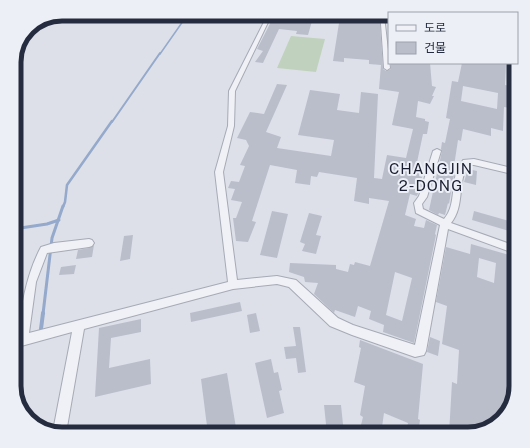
<svg xmlns="http://www.w3.org/2000/svg" width="530" height="448" viewBox="0 0 530 448" font-family="'Public Sans','Noto Sans KR',sans-serif">
<style>
.green{fill:#c0d2bd}
.lines{fill:none;stroke-linecap:round;stroke-linejoin:round}
.stream-far4{stroke:#94a9cb;stroke-width:1.5}
.stream-far3{stroke:#94a9cb;stroke-width:2}
.stream-far2{stroke:#94a9cb;stroke-width:2.5}
.stream-far1{stroke:#94a9cb;stroke-width:3}
.stream{stroke:#94a9cb;stroke-width:4}
.building{fill:#babecb;fill-rule:evenodd}
.minor-casing{stroke:#a6aab5;stroke-width:2}
.minor{fill:#f0f1f6;fill-rule:evenodd}
.labels{text-anchor:middle;stroke-width:4;stroke-linejoin:round;paint-order:stroke}
.quarter-label{font-size:15px;letter-spacing:1px;fill:#181d30;stroke:#eceff5}
.rim{fill:none;stroke:#252c3f;stroke-width:5}
</style>
<rect width="100%" height="100%" fill="#dde0e8"/>
<path class="green" d="M291 36 325 39 316 72 277 68Z"/>
<g class="lines">
<path class="stream-far4" d="M160 54 188 14"/>
<path class="stream-far3" d="M112 122 160 53"/>
<path class="stream-far2" d="M63 207 65 202 67 185 112 121"/>
<g class="stream-far1">
<path d="M14 229 47 224 59 220"/>
<path d="M43 314 52 238 63 206"/>
</g>
<path class="stream" d="M41 329 43 313"/>
</g>
<g class="building">
<path d="M275 14 302 17 303 14H314L308 35 296 34 297 31 279 29 263 63 255 62 263 51 257 49Z"/>
<path d="M344 14H377L380 24 383 69 386 71 391 69V63H430L432 86 436 87 432 96H434L430 104 418 101 416 117 425 119V121L429 122 427 134H423L416 167 420 168 419 176 422 177 421 185 417 196 410 194 405 215 416 219 414 226 424 228 426 220 437 225 435 234 436 235 414 343 383 332 384 325 369 319 371 311 358 306 355 317 335 310 334 313 314 294 318 283 305 282 304 277 289 272 290 263 336 265V269L348 272 350 264 354 265 355 262 370 266 389 201 369 198V204L354 201 357 178 319 172 317 177 311 176 310 185 295 183 297 170 270 165 252 221 256 222 248 242 236 241 233 218H236L242 202 231 200 235 189 228 188 231 181 239 182 245 166 240 165 249 146 246 140 237 138 250 112 264 114 277 84 287 85 266 132 281 137 277 148 331 156 334 140 298 135 310 90 340 94 337 110 359 113 361 92 378 94 374 178 382 179 387 155 406 158 413 129 392 125 399 92 379 89 381 65 369 64V60L344 58V62L333 61 339 23 337 22 338 15H344ZM395 272 412 278 402 321 386 315Z"/>
<path d="M462 63H506L505 85 510 86V108L504 107 503 131 491 128V136L463 129 461 141 458 140 454 166 458 167 454 175 449 204 448 203 445 215 439 213 438 215 429 210 442 151 441 149 442 142 445 143 450 119 446 118 452 81 458 82ZM463 86 498 93 497 109 461 101Z"/>
<path d="M468 169 477 171 476 185 464 182Z"/>
<path d="M272 211 288 214 277 258 260 255Z"/>
<path d="M474 211 516 223V233L472 220Z"/>
<path d="M309 213 322 216 316 235 321 236 316 254 302 251 305 244 300 242Z"/>
<path d="M133 235 130 259 120 261 124 236Z"/>
<path d="M471 244 516 257V309L510 307 511 331 516 333V389L504 418 468 434H449L452 382 457 384 459 350 442 344 447 306 436 302 446 247 470 254ZM479 258 496 263 494 283 477 277Z"/>
<path d="M94 245 92 257 76 259 78 250 89 248Z"/>
<path d="M76 265 74 274 59 275 61 267Z"/>
<path d="M240 302 242 311 191 322 190 313Z"/>
<path d="M256 313 260 331 250 333 247 315Z"/>
<path d="M141 319V332L111 338 109 368 150 359 151 384 95 397 99 328Z"/>
<path d="M293 327H300L306 372 298 373 296 358 286 359 284 347 296 346Z"/>
<path d="M430 337 440 341 438 356 427 352Z"/>
<path d="M360 340 423 364 418 419 420 420 418 434H406L408 423 384 413 381 434H366V432L360 429 363 417 360 415 365 386 354 382 361 348 359 347Z"/>
<path d="M271 359 274 373 278 372 282 390 279 391 284 413 267 418 255 363Z"/>
<path d="M227 373 237 434H208L201 379Z"/>
<path d="M324 405H341L344 434H327Z"/>
</g>
<g class="lines">
<defs>
<g id="minor">
<path d="M268 14H272L235 91 234 126 223 172 237 280 277 276 296 280 338 318 353 325 415 345 440 225 416 213 414 203 419 196 433 151 437 149 441 151 427 197 422 204 423 209 444 219C454 208 452 191 455 178 456 171 460 166 463 160L474 159 516 169V175L474 165H468C457 182 465 206 451 223L516 246V254L448 229 426 351 424 355 415 357 352 335 330 326 289 287 277 284 233 289 84 329 66 433 61 434 53 431 72 332 14 348V336H17C22 305 26 275 41 247L54 243 89 239 92 240 94 243 92 246 89 247 47 253 36 282 29 333 228 282 215 172 228 126 229 91Z"/>
<path d="M378 14H382L385 24 390 68 387 70 384 68 381 24Z"/>
<path d="M40 22V24L28 30 30 26Z"/>
<path d="M512 63H516V117L514 116 511 112Z"/>
</g>
</defs>
<use href="#minor" class="minor-casing"/>
<use href="#minor" class="minor"/>
</g>
<g class="labels">
<g class="quarter-label">
<text x="431" y="174">CHANGJIN<tspan x="431" dy="17">2-DONG</tspan></text>
</g>
</g>
<path d="M0 0H530V448H0ZM62 21H468A41 41 0 0 1 509 62V386A41 41 0 0 1 468 427H62A41 41 0 0 1 21 386V62A41 41 0 0 1 62 21Z" fill="#eceff5" fill-rule="evenodd"/>
<path class="rim" d="M62 21H468A41 41 0 0 1 509 62V386A41 41 0 0 1 468 427H62A41 41 0 0 1 21 386V62A41 41 0 0 1 62 21Z"/>
<rect x="388" y="12" width="130" height="52" fill="#eceff5" stroke="#9ca1ac"/>
<rect x="396" y="25" width="20" height="6" fill="#f0f1f6" stroke="#9ca1ac"/>
<text x="424" y="32" font-size="12" fill="#252c3f">도로</text>
<rect x="396" y="42" width="20" height="12" fill="#babecb" stroke="#9ca1ac"/>
<text x="424" y="52" font-size="12" fill="#252c3f">건물</text>
</svg>
